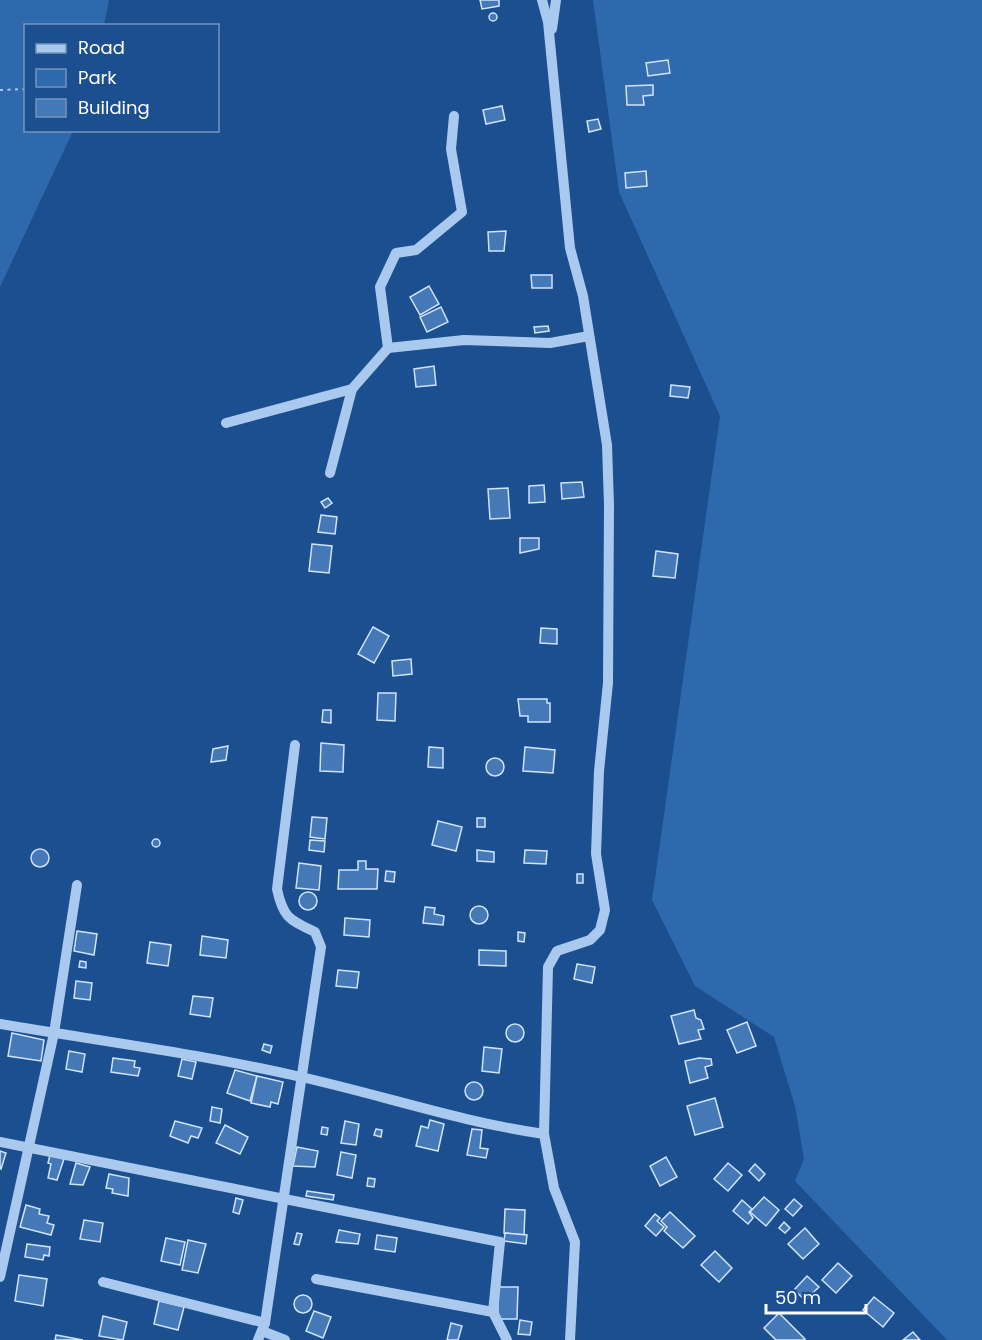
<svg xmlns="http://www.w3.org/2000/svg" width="982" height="1340" viewBox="0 0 982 1340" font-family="Poppins,sans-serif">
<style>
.green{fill:#2e69ad}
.building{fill:#4478b7;stroke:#cfe3fa;stroke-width:1.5}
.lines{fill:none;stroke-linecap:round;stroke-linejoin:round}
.path{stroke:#a9c9ee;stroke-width:2;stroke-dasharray:3 4.5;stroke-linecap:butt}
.minor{stroke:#a9c9ee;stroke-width:10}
</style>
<rect width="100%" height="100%" fill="#1b4f8f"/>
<g class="green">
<path d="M0 0H109L104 25 26 26V130L73 131 0 287Z"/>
<path d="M593 0H982V1340H947L795 1181 804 1159 795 1106 774 1037 695 986 652 900 720 416 619 192Z"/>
</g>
<g class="building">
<path d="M480 0H499V6L482 9Z"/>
<circle cx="493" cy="17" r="4"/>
<path d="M668 60 670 73 648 76 646 63Z"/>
<path d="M653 85V95L643 96 644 105H627L626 86Z"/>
<path d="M502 106 505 120 486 124 483 110Z"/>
<path d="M598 119 601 129 589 132 587 121Z"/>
<path d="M646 171 647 186 626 188 625 173Z"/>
<path d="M506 231 504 251H489L488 232Z"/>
<path d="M531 275H552V288H532Z"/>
<path d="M429 286 439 304 420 315 410 297Z"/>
<path d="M441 307 448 322 427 332 420 317Z"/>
<path d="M548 326 549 331 535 333 534 327Z"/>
<path d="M434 366 436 385 416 387 414 369Z"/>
<path d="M671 385 690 387 688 398 670 396Z"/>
<path d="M582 482 584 497 562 499 561 483Z"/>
<path d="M544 485 545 502 529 503V486Z"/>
<path d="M508 488 510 518 490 519 488 489Z"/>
<path d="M328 498 332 503 325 508 321 502Z"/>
<path d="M321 515 337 517 335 534 318 532Z"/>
<path d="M520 538H539V549L520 553Z"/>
<path d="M312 544 332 546 329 573 309 571Z"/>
<path d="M656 551 678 554 675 578 653 576Z"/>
<path d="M373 627 389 636 374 663 358 654Z"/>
<path d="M541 628 557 629V644L540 643Z"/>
<path d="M411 659 412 674 393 676 392 661Z"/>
<path d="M378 693H396L395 721 377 720Z"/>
<path d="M518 699H547V703H550V722H528V716H520Z"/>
<path d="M323 710H331V723L322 722Z"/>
<path d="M321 743 344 745 343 772 320 771Z"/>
<path d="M228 746 226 760 211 762 213 749Z"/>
<path d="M429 747 443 748V768L428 767Z"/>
<path d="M525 747 555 750 553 773 523 771Z"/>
<circle cx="495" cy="767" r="9"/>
<path d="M312 817 327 818 325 839 310 837Z"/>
<rect x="477" y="818" width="8" height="9"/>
<path d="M438 821 462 827 456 851 432 845Z"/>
<circle cx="156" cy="843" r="4"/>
<path d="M310 840 325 841 324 852 309 850Z"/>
<circle cx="40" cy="858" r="9"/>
<path d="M477 850 494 852V862L477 861Z"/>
<path d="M525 850 547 851 546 864 524 863Z"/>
<path d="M358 861H366V869H378L377 889H338L339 870H358Z"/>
<path d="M299 863 321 866 319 890 296 888Z"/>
<path d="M386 871 395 872 394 882 385 881Z"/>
<rect x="577" y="874" width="6" height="9"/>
<circle cx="308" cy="901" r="9"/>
<circle cx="479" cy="915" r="9"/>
<path d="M425 907 435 908 434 914 444 916 443 925 423 923Z"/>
<path d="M345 918 370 920 369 937 344 935Z"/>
<path d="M77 931 97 934 94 955 74 951Z"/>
<path d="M518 932 525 933 524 942 518 941Z"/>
<path d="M202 936 228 940 226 958 200 955Z"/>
<path d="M150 942 171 945 168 966 147 963Z"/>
<path d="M479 950 506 951V966L479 965Z"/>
<path d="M80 961 86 962V968L79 967Z"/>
<path d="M577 964 595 967 592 983 574 979Z"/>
<path d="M338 970 359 972 357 988 336 986Z"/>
<path d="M76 981 92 983 90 1000 74 998Z"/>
<path d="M193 996 213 998 210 1017 190 1014Z"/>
<path d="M694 1010 696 1018 701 1020 704 1029 698 1030 701 1039 679 1044 671 1016Z"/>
<path d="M747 1022 756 1046 737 1053 727 1030Z"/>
<circle cx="515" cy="1033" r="9"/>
<path d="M12 1033 44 1040 41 1061 8 1056Z"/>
<path d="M264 1044 272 1046 270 1053 262 1050Z"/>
<path d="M484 1047 502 1049 499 1073 482 1071Z"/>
<path d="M69 1051 85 1054 82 1072 66 1069Z"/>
<path d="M113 1058 135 1061 134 1067 140 1068 138 1076 111 1072Z"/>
<path d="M699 1058 711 1059 712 1065 705 1067 708 1078 690 1083 685 1061Z"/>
<path d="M182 1059 196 1062 192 1079 178 1076Z"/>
<path d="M235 1070 257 1076 250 1101 227 1093Z"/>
<path d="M257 1076 283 1082 278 1104 271 1102 270 1107 251 1103Z"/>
<circle cx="474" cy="1091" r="9"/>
<path d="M715 1098 723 1127 695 1135 687 1106Z"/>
<path d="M212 1107 222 1109 220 1123 210 1121Z"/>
<path d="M430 1120 444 1124 438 1151 416 1146 421 1126 428 1128Z"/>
<path d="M175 1121 202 1128 198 1138 191 1136 188 1143 170 1136Z"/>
<path d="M345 1121 359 1124 356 1145 341 1143Z"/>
<path d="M225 1125 248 1137 240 1154 216 1143Z"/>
<path d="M322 1127 328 1128 327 1135 321 1134Z"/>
<path d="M376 1129 382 1130 381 1137 374 1135Z"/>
<path d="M472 1129 482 1130 480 1148 488 1149 486 1158 467 1155Z"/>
<path d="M297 1147 318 1151 315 1167 293 1166Z"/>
<path d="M0 1151 6 1153 1 1169 0 1168Z"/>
<path d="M341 1152 356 1155 352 1178 337 1175Z"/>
<path d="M50 1155 64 1159 57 1180 48 1178 51 1164 48 1163Z"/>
<path d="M666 1157 677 1177 660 1186 650 1166Z"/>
<path d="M76 1163 90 1167 83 1185 70 1184Z"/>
<path d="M728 1163 742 1175 728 1191 714 1179Z"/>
<path d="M755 1164 765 1174 759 1181 749 1171Z"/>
<path d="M109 1174 129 1178 128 1196 112 1193 113 1189 106 1188Z"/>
<path d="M368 1178 375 1179 374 1187 367 1186Z"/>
<path d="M307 1191 334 1195 333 1200 306 1196Z"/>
<path d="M764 1197 779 1210 766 1226 750 1212Z"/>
<path d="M236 1198 243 1200 239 1214 233 1212Z"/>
<path d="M794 1199 802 1206 793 1216 785 1209Z"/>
<path d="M742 1200 752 1209 749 1212 753 1218 748 1224 733 1211Z"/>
<path d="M26 1205 40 1209 39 1214 49 1216 47 1223 54 1225 51 1235 20 1227Z"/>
<path d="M505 1209 525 1210 524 1235 504 1233Z"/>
<path d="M670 1212 695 1236 683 1248 664 1231 667 1227 661 1221Z"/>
<path d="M655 1214 660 1218 657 1221 664 1227 656 1236 645 1226Z"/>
<path d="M84 1220 103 1223 100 1242 80 1239Z"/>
<path d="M784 1222 790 1228 785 1233 779 1228Z"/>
<path d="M805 1228 819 1244 803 1259 788 1244Z"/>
<path d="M339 1230 360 1234 358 1244 336 1242Z"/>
<path d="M297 1233 302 1234 299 1245 294 1244Z"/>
<path d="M505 1233 527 1235 526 1244 504 1241Z"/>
<path d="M377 1235 397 1238 395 1252 375 1249Z"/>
<path d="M166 1238 185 1242 180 1265 161 1261Z"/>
<path d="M188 1240 206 1244 198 1273 182 1270Z"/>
<path d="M27 1244 50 1247 49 1256 44 1255 43 1260 25 1257Z"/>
<path d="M715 1251 732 1268 719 1282 701 1265Z"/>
<path d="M838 1263 852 1276 836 1293 822 1280Z"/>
<path d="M19 1275 47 1279 43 1306 15 1301Z"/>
<path d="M807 1276 819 1287 805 1300 794 1290Z"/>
<path d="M498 1287H518L517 1319H498Z"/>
<circle cx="303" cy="1304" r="9"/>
<path d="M874 1297 894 1313 883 1327 863 1310Z"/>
<path d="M159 1301 184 1307 178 1330 154 1324Z"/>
<path d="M314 1311 331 1317 323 1338 306 1331Z"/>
<path d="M779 1313 805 1339 804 1340H776L764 1328Z"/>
<path d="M103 1316 127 1322 123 1340 99 1336Z"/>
<path d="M520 1320 532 1322 530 1335 518 1334Z"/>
<path d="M451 1323 462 1326 458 1340H447Z"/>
<path d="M913 1332 920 1340H903Z"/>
<path d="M56 1335 83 1340H55Z"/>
</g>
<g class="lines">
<path class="path" d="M0 90 26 89"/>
<g class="minor">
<path d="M542 0 548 22 570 248 583 296 607 445 609 505 608 683 599 771 596 854 605 910 600 930 590 940 557 951 548 967 544 1134 554 1188 575 1242 570 1340"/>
<path d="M552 29 556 0"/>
<path d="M454 116 451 149 462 212 416 250 396 253 380 287 388 348 464 340 550 343 589 336"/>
<path d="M226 423 352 389 388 348"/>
<path d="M330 473 352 389"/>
<path d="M0 1024C100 1041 201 1054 301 1077 382 1095 461 1122 544 1134"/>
<path d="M0 1142 500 1242 493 1312 507 1340"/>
<path d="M0 1277 54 1033 77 885"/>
<path d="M316 1279 493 1312"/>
<path d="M103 1282 265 1323"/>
<path d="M262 1331 285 1340"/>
<path d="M258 1340 265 1323 321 947 315 932C290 920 283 918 277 889L295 745"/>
</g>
</g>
<rect x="24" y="24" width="195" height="108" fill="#1b4f8f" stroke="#7695bc" stroke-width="1.5"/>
<rect x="36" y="44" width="30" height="9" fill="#a9c9ee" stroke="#7695bc" stroke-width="1.5"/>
<text x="78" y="54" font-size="18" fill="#ffffff">Road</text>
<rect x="36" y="69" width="30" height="18" fill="#2e69ad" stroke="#7695bc" stroke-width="1.5"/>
<text x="78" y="84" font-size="18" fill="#ffffff">Park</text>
<rect x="36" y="99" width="30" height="18" fill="#4478b7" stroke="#7695bc" stroke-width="1.5"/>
<text x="78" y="114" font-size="18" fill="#ffffff">Building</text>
<path d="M766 1304v9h100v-9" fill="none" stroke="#ffffff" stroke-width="3"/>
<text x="775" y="1304" font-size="18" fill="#ffffff" stroke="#1b4f8f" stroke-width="4.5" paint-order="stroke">50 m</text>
</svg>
